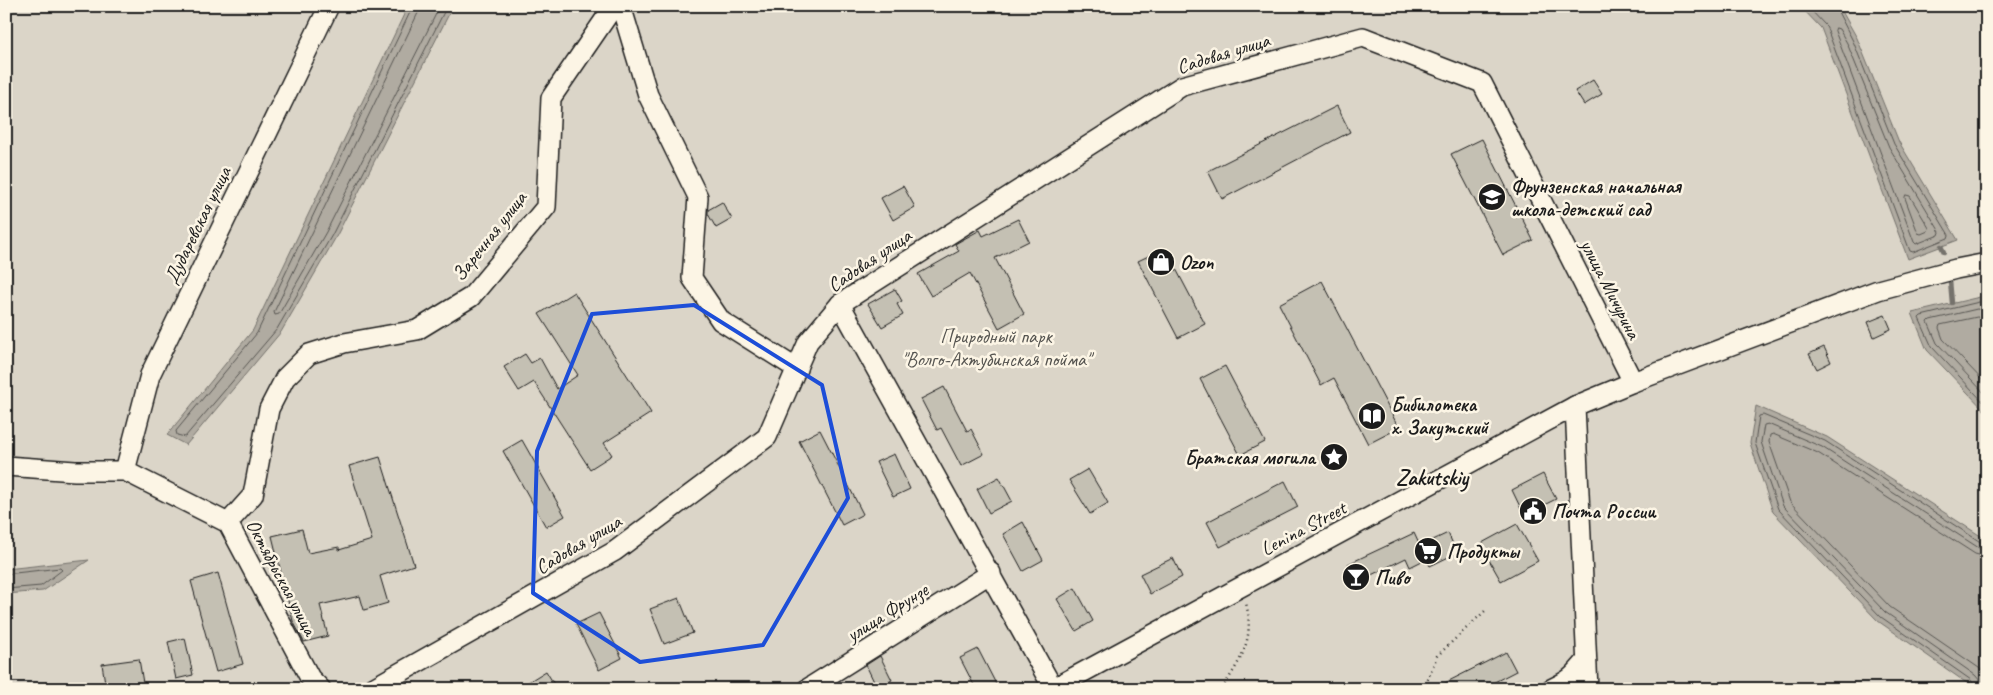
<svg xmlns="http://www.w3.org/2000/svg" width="1993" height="695" viewBox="0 0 1993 695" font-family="Caveat,sans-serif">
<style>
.green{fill:#dbd5c8;stroke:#7c7872}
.water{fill:#b0aba1;stroke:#75726c}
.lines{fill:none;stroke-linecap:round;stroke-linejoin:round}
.shore{stroke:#575551;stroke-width:1}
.stream{stroke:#75726c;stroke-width:4.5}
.building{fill:#c4c0b3;stroke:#1c1c1c}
.minor-casing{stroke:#1c1c1c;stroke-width:22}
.path{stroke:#1c1c1c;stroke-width:2.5;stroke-dasharray:1 4;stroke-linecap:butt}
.minor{stroke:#fcf5e5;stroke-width:19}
.marked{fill:none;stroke:#1d4ed8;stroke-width:4;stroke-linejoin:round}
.labels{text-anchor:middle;stroke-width:5;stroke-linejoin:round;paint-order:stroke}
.street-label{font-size:20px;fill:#1c1c1c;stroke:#fcf5e5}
.poi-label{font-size:20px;font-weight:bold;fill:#1c1c1c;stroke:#fcf5e5;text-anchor:start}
.park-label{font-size:20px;fill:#555450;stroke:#fcf5e5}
.quarter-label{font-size:22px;font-weight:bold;fill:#1c1c1c;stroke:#fcf5e5}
</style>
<rect width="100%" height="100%" fill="#fcf5e5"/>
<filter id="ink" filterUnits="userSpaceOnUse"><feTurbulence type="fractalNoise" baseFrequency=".02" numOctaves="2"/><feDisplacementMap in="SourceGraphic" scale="10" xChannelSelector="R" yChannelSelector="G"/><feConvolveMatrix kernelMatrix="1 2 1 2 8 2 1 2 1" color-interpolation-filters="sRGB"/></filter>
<g filter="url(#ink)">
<rect class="green" x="6" y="6" width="1981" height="683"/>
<g class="water">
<path d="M408 6H453L336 237 281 332 186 445 167 435 253 330Z"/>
<path d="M1800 6H1839L1857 38 1899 142 1958 240 1908 259 1821 28Z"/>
<path d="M1984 296 1987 309V413L1927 350 1912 313Z"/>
<path d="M1756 406 1827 437 1987 540V689H1972L1968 684 1878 621 1773 512 1750 443Z"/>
<path d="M89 560 43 591 6 594V569Z"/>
</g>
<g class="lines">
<g class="shore">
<path d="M413 6 257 333 176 431 177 435 185 437 277 329 332 235 447 6"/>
<path d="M419 6 418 13 274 312 275 315 279 314 326 232 440 6"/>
<path d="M1807 6 1826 26 1910 251 1913 252 1948 238 1949 235 1894 144 1853 41 1835 6"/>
<path d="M1836 28 1839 29 1847 43 1889 147 1940 232 1939 235 1916 244 1914 242 1835 31Z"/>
<path d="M1906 195 1910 196 1929 228 1928 231 1921 234 1918 233 1905 198Z"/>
<path d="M1987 305 1979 302 1921 316 1919 318 1932 347 1987 406"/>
<path d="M1987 311 1977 309 1930 320 1928 322 1937 343 1987 396"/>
<path d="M1987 319 1977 317 1940 325 1939 328 1943 339 1987 385"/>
<path d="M1987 557 1975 554 1818 453 1773 434 1770 435 1769 442 1790 502 1890 607 1979 668 1987 677"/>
<path d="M6 574 60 568 62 570 41 586 6 589"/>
<path d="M1976 689 1971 680 1881 617 1778 509 1755 443 1759 416 1763 415 1825 441 1982 543H1987"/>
<path d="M1982 689 1981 682 1975 675 1885 612 1783 506 1761 442 1764 425 1768 424 1822 447 1979 548 1987 550"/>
</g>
<g class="stream">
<path d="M1941 246 1944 252"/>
<path d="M1950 281 1952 303"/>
</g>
</g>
<g class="building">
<path d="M1593 80 1602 94 1584 105 1575 91Z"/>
<path d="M1337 106 1350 132 1222 199 1208 171Z"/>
<path d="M1482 139 1533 240 1503 255 1451 154Z"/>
<path d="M903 186 915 207 893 220 881 198Z"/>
<path d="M722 202 732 219 716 228 708 214V210Z"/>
<path d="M1018 219 1029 241 995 258 1024 314 999 328 970 273 931 296 918 274 959 251 955 244 962 240 980 230 983 236Z"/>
<path d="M1165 248 1205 324 1178 338 1138 261Z"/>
<path d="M1322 281 1399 428 1368 444 1334 378 1321 385 1279 304Z"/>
<path d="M895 289 902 301 897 304 903 315 882 327 868 304Z"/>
<path d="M574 292 651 413 604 443 612 455 590 469 534 382 519 391 504 367 525 354 531 363 540 358 557 389 578 375 539 314Z"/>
<path d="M1885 315 1891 329 1874 337 1868 322Z"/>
<path d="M1824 347 1831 362 1817 369 1809 354Z"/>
<path d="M1225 366 1265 442 1240 455 1200 379Z"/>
<path d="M944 387 967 431 971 429 984 454 961 466 941 428 937 430 921 399Z"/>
<path d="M820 430 863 514 842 525 799 441Z"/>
<path d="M522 440 565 516 546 527 503 451Z"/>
<path d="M894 454 910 489 893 497 876 462Z"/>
<path d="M380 457 414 565 380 576 388 603 364 610 360 596 320 605 328 636 304 642 293 621 272 536 302 529 308 553 339 547V550L372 540 349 466Z"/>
<path d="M1088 469 1108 503 1090 514 1069 480Z"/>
<path d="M1543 474 1556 499 1524 515 1512 490Z"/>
<path d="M999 477 1012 501 989 513 977 489Z"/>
<path d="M1285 481 1298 507 1220 547 1207 522Z"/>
<path d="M1023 522 1043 560 1023 571 1003 534Z"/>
<path d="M1517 524 1538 561 1501 581 1480 544Z"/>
<path d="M1414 533 1420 546 1448 533 1457 553 1430 566 1426 559 1410 567 1406 558 1357 582 1348 564Z"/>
<path d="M1173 558 1182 577 1150 594 1140 574Z"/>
<path d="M218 573 243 664 216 672 191 581Z"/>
<path d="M1075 588 1093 621 1076 631 1057 599Z"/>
<path d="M679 598 693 633 664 644 650 609Z"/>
<path d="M599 613 622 658 599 670 576 624Z"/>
<path d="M185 638 193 675 176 679 168 642Z"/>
<path d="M978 649 996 684 986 689H976L960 658Z"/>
<path d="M1506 652 1516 671 1481 689H1433Z"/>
<path d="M880 656 892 680 877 688 866 665Z"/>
<path d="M139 659 144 689H106L102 664Z"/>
<path d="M546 671 557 689H517Z"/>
</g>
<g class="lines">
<defs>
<g id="minor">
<path d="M621 6 648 95 698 197 692 278 721 321 797 369"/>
<path d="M840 304 1053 688"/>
<path d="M6 466 75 471H125L228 523 310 678 321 689"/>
<path d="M125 471 150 375 329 6"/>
<path d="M228 523 253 495 269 409 285 378 309 354 344 343 417 330 471 297 546 207 551 98 614 6"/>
<path d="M371 689 615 551 767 437 808 342 840 304 1182 86 1363 37 1482 83 1633 382"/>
<path d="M807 689 991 573"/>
<path d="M1052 689 1575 406"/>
<path d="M1551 689C1570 680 1573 677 1586 661"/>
<path d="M1588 689 1575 406 1633 382 1878 290 1956 269 1987 263"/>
</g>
</defs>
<use href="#minor" class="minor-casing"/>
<g class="path">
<path d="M1222 689C1241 659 1255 640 1246 603"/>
<path d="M1424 689 1437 656 1487 609"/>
</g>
<use href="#minor" class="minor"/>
</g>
</g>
<path class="marked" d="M694 305 822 385 848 498 763 645 640 662 533 593 537 451 592 314Z"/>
<defs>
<symbol id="school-disc" viewBox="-11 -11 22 22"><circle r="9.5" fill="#1c1c1c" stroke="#fcf5e5"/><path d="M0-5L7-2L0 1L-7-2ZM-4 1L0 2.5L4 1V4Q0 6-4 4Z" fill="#fff"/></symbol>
<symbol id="shop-disc" viewBox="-11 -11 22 22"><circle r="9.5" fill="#1c1c1c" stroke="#fcf5e5"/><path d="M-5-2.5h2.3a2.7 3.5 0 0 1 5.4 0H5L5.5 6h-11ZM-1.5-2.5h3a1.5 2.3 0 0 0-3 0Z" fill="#fff"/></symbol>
<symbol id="library-disc" viewBox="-11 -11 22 22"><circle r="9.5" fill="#1c1c1c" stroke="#fcf5e5"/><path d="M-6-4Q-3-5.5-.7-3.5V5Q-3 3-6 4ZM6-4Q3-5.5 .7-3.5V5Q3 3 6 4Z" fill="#fff"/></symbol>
<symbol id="sight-disc" viewBox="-11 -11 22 22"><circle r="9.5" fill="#1c1c1c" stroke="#fcf5e5"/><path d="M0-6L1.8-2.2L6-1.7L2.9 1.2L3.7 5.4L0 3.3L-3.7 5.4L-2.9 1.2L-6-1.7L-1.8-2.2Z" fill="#fff"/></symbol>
<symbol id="civic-disc" viewBox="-11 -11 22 22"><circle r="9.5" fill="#1c1c1c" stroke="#fcf5e5"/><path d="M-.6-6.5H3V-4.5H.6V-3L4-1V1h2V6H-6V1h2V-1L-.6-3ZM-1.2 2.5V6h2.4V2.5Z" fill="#fff"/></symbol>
<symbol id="supermarket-disc" viewBox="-11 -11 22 22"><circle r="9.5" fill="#1c1c1c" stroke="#fcf5e5"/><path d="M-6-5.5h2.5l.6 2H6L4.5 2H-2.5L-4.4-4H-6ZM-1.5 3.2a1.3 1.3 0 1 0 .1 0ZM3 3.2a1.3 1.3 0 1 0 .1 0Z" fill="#fff"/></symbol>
<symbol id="bar-disc" viewBox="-11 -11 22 22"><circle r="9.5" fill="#1c1c1c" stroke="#fcf5e5"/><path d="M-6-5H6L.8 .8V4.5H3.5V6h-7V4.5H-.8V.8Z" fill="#fff"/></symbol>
</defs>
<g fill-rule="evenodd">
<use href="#school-disc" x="1476" y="181" width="32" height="32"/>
<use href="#shop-disc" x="1145" y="246" width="32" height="32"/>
<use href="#library-disc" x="1356" y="400" width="32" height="32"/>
<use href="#sight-disc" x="1318" y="441" width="32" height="32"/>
<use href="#civic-disc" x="1517" y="495" width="32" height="32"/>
<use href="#supermarket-disc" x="1412" y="535" width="32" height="32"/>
<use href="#bar-disc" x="1340" y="561" width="32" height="32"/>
</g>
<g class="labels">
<g class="street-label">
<text transform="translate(1223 53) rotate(-17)" y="7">Садовая улица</text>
<text transform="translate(197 225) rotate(-64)" y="7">Дударевская улица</text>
<text transform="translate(489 236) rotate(-52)" y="7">Заречная улица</text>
<text transform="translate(869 260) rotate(-34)" y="7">Садовая улица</text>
<text transform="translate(1611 289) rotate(63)" y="7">улица Мичурина</text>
<text transform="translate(1303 528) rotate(-28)" y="7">Lenina Street</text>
<text transform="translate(578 544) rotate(-31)" y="7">Садовая улица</text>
<text transform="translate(282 577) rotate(62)" y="7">Октябрьская улица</text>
<text transform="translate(887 612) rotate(-32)" y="7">улица Фрунзе</text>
</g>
<g class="poi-label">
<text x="1511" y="193">Фрунзенская начальная<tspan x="1511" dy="23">школа-детский сад</tspan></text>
<text x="1180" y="269">Ozon</text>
<text x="1391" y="411">Бибилотека<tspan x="1391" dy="23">х. Закутский</tspan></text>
<text x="1315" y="464" text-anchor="end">Братская могила</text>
<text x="1552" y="518">Почта России</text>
<text x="1447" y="558">Продукты</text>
<text x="1375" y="584">Пиво</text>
</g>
<g class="park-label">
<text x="996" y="343">Природный парк<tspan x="996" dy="23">"Волго-Ахтубинская пойма"</tspan></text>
</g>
<g class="quarter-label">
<text x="1432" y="485">Zakutskiy</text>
</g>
</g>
<rect width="1993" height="695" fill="none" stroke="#fcf5e5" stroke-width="25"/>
<rect x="12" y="12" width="1968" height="670" fill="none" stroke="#1c1c1c" stroke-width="2" filter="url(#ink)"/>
</svg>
